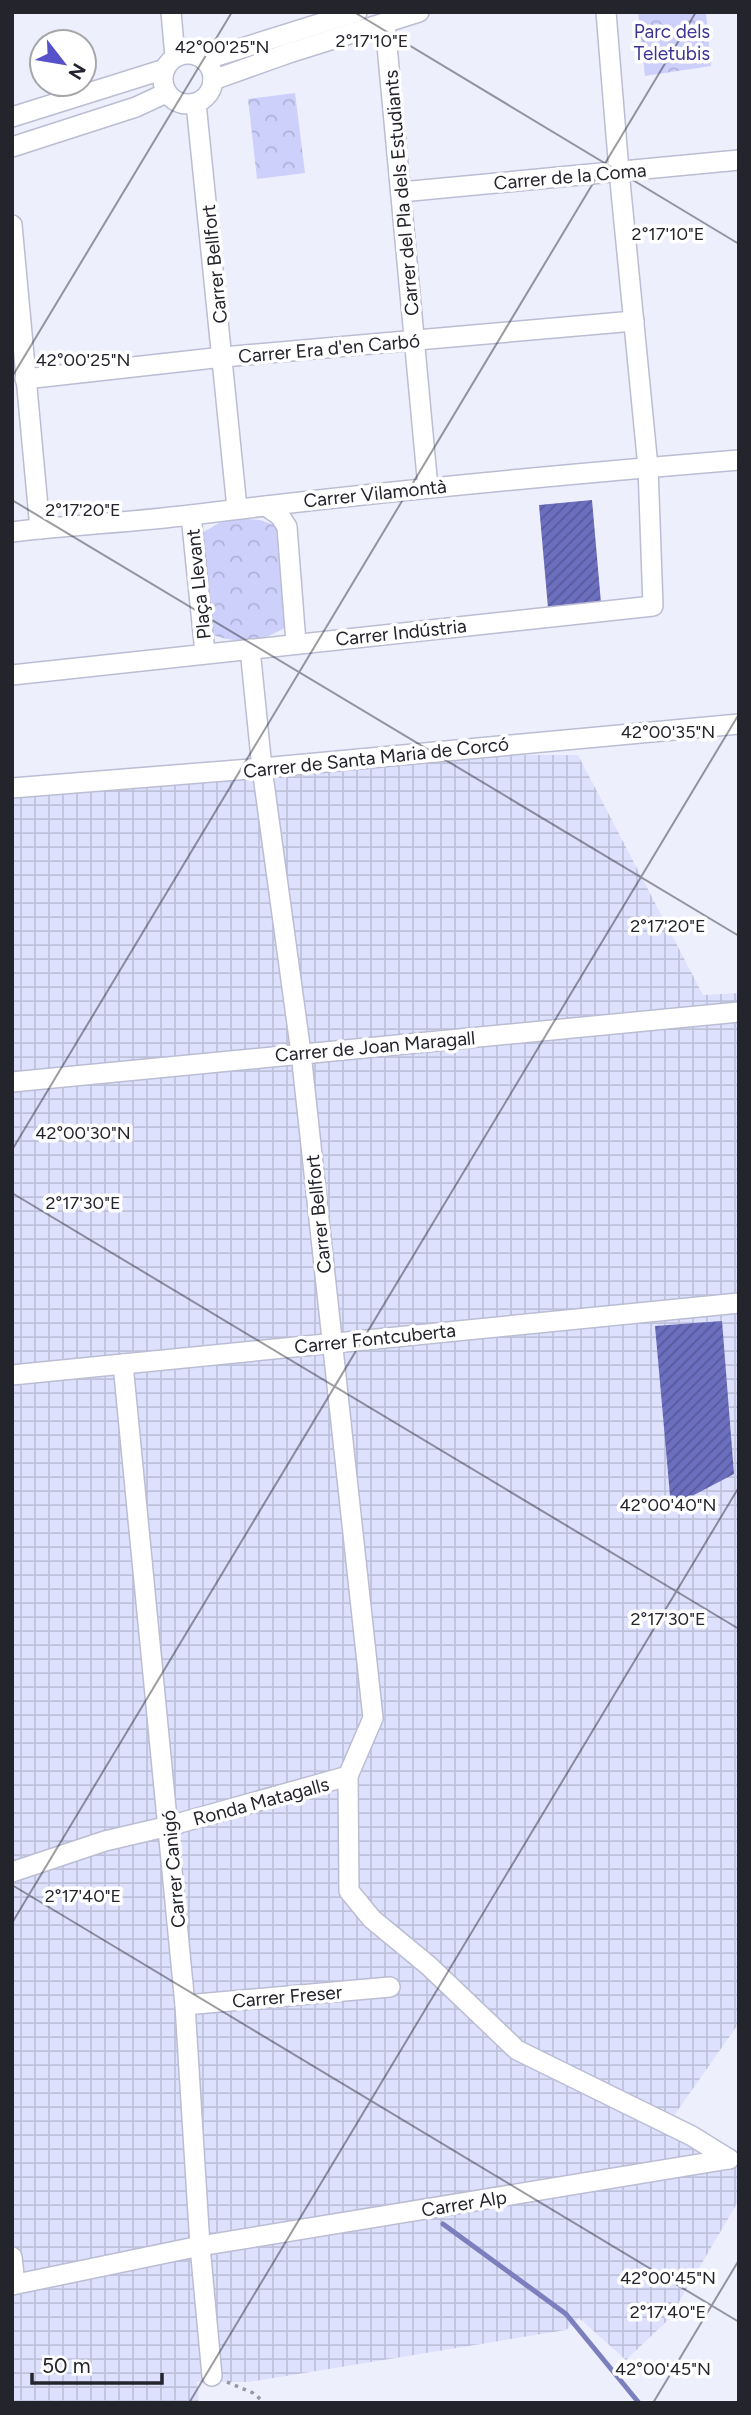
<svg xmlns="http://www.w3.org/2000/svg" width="751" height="2415" viewBox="0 0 751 2415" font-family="Figtree,sans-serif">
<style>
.industrial{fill:url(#industrial-grid)}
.park{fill:url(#park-crowns)}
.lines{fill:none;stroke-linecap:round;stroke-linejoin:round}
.stream{stroke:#7b7fbd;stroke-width:5}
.building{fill:url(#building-hatch)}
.minor-casing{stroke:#bbbdd3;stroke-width:22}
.path{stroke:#9798a3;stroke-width:3.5;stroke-dasharray:3.5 5;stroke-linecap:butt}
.minor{stroke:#fff;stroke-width:19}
.ticks{fill:none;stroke:#23242c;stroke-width:2;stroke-opacity:0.45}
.labels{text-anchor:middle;stroke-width:7;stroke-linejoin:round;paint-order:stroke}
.park-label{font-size:19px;fill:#3c3595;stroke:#fff}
.street-label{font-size:19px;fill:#23242c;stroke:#fff}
.ticks-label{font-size:18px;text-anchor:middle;fill:#23242c;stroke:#fff;stroke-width:7;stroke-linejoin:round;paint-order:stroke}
</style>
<defs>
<pattern id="industrial-grid" width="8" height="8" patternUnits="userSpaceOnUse" patternTransform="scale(1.75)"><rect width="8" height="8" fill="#dee1fe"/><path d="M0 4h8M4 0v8" fill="none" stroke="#bec1da"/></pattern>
<pattern id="park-crowns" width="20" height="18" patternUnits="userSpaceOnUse" patternTransform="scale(1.75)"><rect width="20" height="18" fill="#ccd0fb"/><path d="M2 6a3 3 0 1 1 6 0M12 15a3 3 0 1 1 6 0" fill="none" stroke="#afb2d7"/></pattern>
<pattern id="building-hatch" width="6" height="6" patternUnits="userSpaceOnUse" patternTransform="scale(1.75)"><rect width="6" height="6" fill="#6c6ebe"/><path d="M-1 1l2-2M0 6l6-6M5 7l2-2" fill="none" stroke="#585a9b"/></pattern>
</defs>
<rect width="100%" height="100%" fill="#eeeffd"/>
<path class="industrial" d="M490 743 511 755H578L703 995 739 993V2023L673 2117 739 2155V2200L669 2319 626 2360 579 2318 566 2330 249 2382H197L199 2403H12V791Z"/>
<g class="park">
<path d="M638 12H706L711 66 645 76Z"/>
<path d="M295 93 305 173 257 179 248 99Z"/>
<path d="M238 518 260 520 279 527 288 626C259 643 242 645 210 634L202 533 219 523Z"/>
</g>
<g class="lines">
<path class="stream" d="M443 2224 566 2314 639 2403"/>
</g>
<g class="building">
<path d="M592 500 601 603 548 608 539 505Z"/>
<path d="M722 1321 734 1474 671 1507 655 1326Z"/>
</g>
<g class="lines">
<defs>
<g id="minor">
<path d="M171 12 175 57"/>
<path d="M385 24 428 488"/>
<circle cx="188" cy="79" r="25"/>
<path d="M204 60 357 12"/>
<path d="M213 80 289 53 419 12"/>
<path d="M196 103 237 508"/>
<path d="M12 117 165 69"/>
<path d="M12 147 136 107 166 93"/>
<path d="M401 192 739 160"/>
<path d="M12 225 40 529"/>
<path d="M25 379 223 357 634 321"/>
<path d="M266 506 280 516 287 527 296 643"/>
<path d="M191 515 205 653"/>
<path d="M12 532C72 525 132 522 191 515 373 492 556 475 739 460"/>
<path d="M250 649 262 768 301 1053 373 1718 348 1776 349 1891 372 1919 429 1966 517 2050 692 2136 729 2159"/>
<path d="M12 675 653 606 648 467 619 171 606 12"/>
<path d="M12 788 262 768 739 724"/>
<path d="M12 1082 739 1012"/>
<path d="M123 1364 185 2005 200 2246 212 2376"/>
<path d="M12 1375 739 1303"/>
<path d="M12 1872 105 1841 169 1826 348 1776"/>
<path d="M185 2005 390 1987"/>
<path d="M12 2257 15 2284"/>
<path d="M12 2285 200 2246 729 2159"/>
</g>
</defs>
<use href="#minor" class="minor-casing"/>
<path class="path" d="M227 2382 253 2393 265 2403"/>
<use href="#minor" class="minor"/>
</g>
<path class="ticks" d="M354 12 739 244M12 377 232 12M12 500 739 936M12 1150 696 12M12 1193 739 1629M12 1885 739 2322M12 1923 739 714M189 2403 739 1487M653 2403 739 2260"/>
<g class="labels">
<g class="park-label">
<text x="672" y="38">Parc dels<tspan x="672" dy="22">Teletubis</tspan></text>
</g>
<g class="street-label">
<text transform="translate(570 176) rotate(-5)" y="7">Carrer de la Coma</text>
<text transform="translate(401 193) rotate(-95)" y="7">Carrer del Pla dels Estudiants</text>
<text transform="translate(214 264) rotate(-96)" y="7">Carrer Bellfort</text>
<text transform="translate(329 348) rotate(-5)" y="7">Carrer Era d'en Carbó</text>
<text transform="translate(375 493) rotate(-6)" y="7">Carrer Vilamontà</text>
<text transform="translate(198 584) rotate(-96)" y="7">Plaça Llevant</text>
<text transform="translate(401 632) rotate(-6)" y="7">Carrer Indústria</text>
<text transform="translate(376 757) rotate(-6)" y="7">Carrer de Santa Maria de Corcó</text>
<text transform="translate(375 1046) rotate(-5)" y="7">Carrer de Joan Maragall</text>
<text transform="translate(318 1214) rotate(-96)" y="7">Carrer Bellfort</text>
<text transform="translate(375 1338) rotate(-6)" y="7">Carrer Fontcuberta</text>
<text transform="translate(261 1801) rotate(-15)" y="7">Ronda Matagalls</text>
<text transform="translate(173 1869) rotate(-95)" y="7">Carrer Canigó</text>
<text transform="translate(287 1996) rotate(-5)" y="7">Carrer Freser</text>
<text transform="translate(464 2203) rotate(-9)" y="7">Carrer Alp</text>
</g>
</g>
<g class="ticks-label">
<text x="372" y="47">2°17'10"E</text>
<text x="222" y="53">42°00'25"N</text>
<text x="668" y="240">2°17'10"E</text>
<text x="83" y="366">42°00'25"N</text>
<text x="83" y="516">2°17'20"E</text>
<text x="668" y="738">42°00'35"N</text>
<text x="668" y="932">2°17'20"E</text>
<text x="83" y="1139">42°00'30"N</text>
<text x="83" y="1209">2°17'30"E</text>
<text x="668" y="1511">42°00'40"N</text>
<text x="668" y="1625">2°17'30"E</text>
<text x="83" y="1902">2°17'40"E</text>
<text x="668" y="2284">42°00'45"N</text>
<text x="668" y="2318">2°17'40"E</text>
<text x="663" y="2375">42°00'45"N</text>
</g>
<rect width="751" height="2415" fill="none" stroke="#23242c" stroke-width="28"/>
<g transform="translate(63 63) rotate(121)"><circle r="33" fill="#ffffff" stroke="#a7a7ab" stroke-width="2"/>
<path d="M0-5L12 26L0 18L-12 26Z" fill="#5852ca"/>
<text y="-10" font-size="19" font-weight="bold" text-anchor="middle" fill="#23242c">N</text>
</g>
<path d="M32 2373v10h130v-10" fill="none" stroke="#23242c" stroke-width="3.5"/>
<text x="42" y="2373" font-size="21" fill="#23242c" stroke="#ffffff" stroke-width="5" paint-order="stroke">50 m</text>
</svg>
